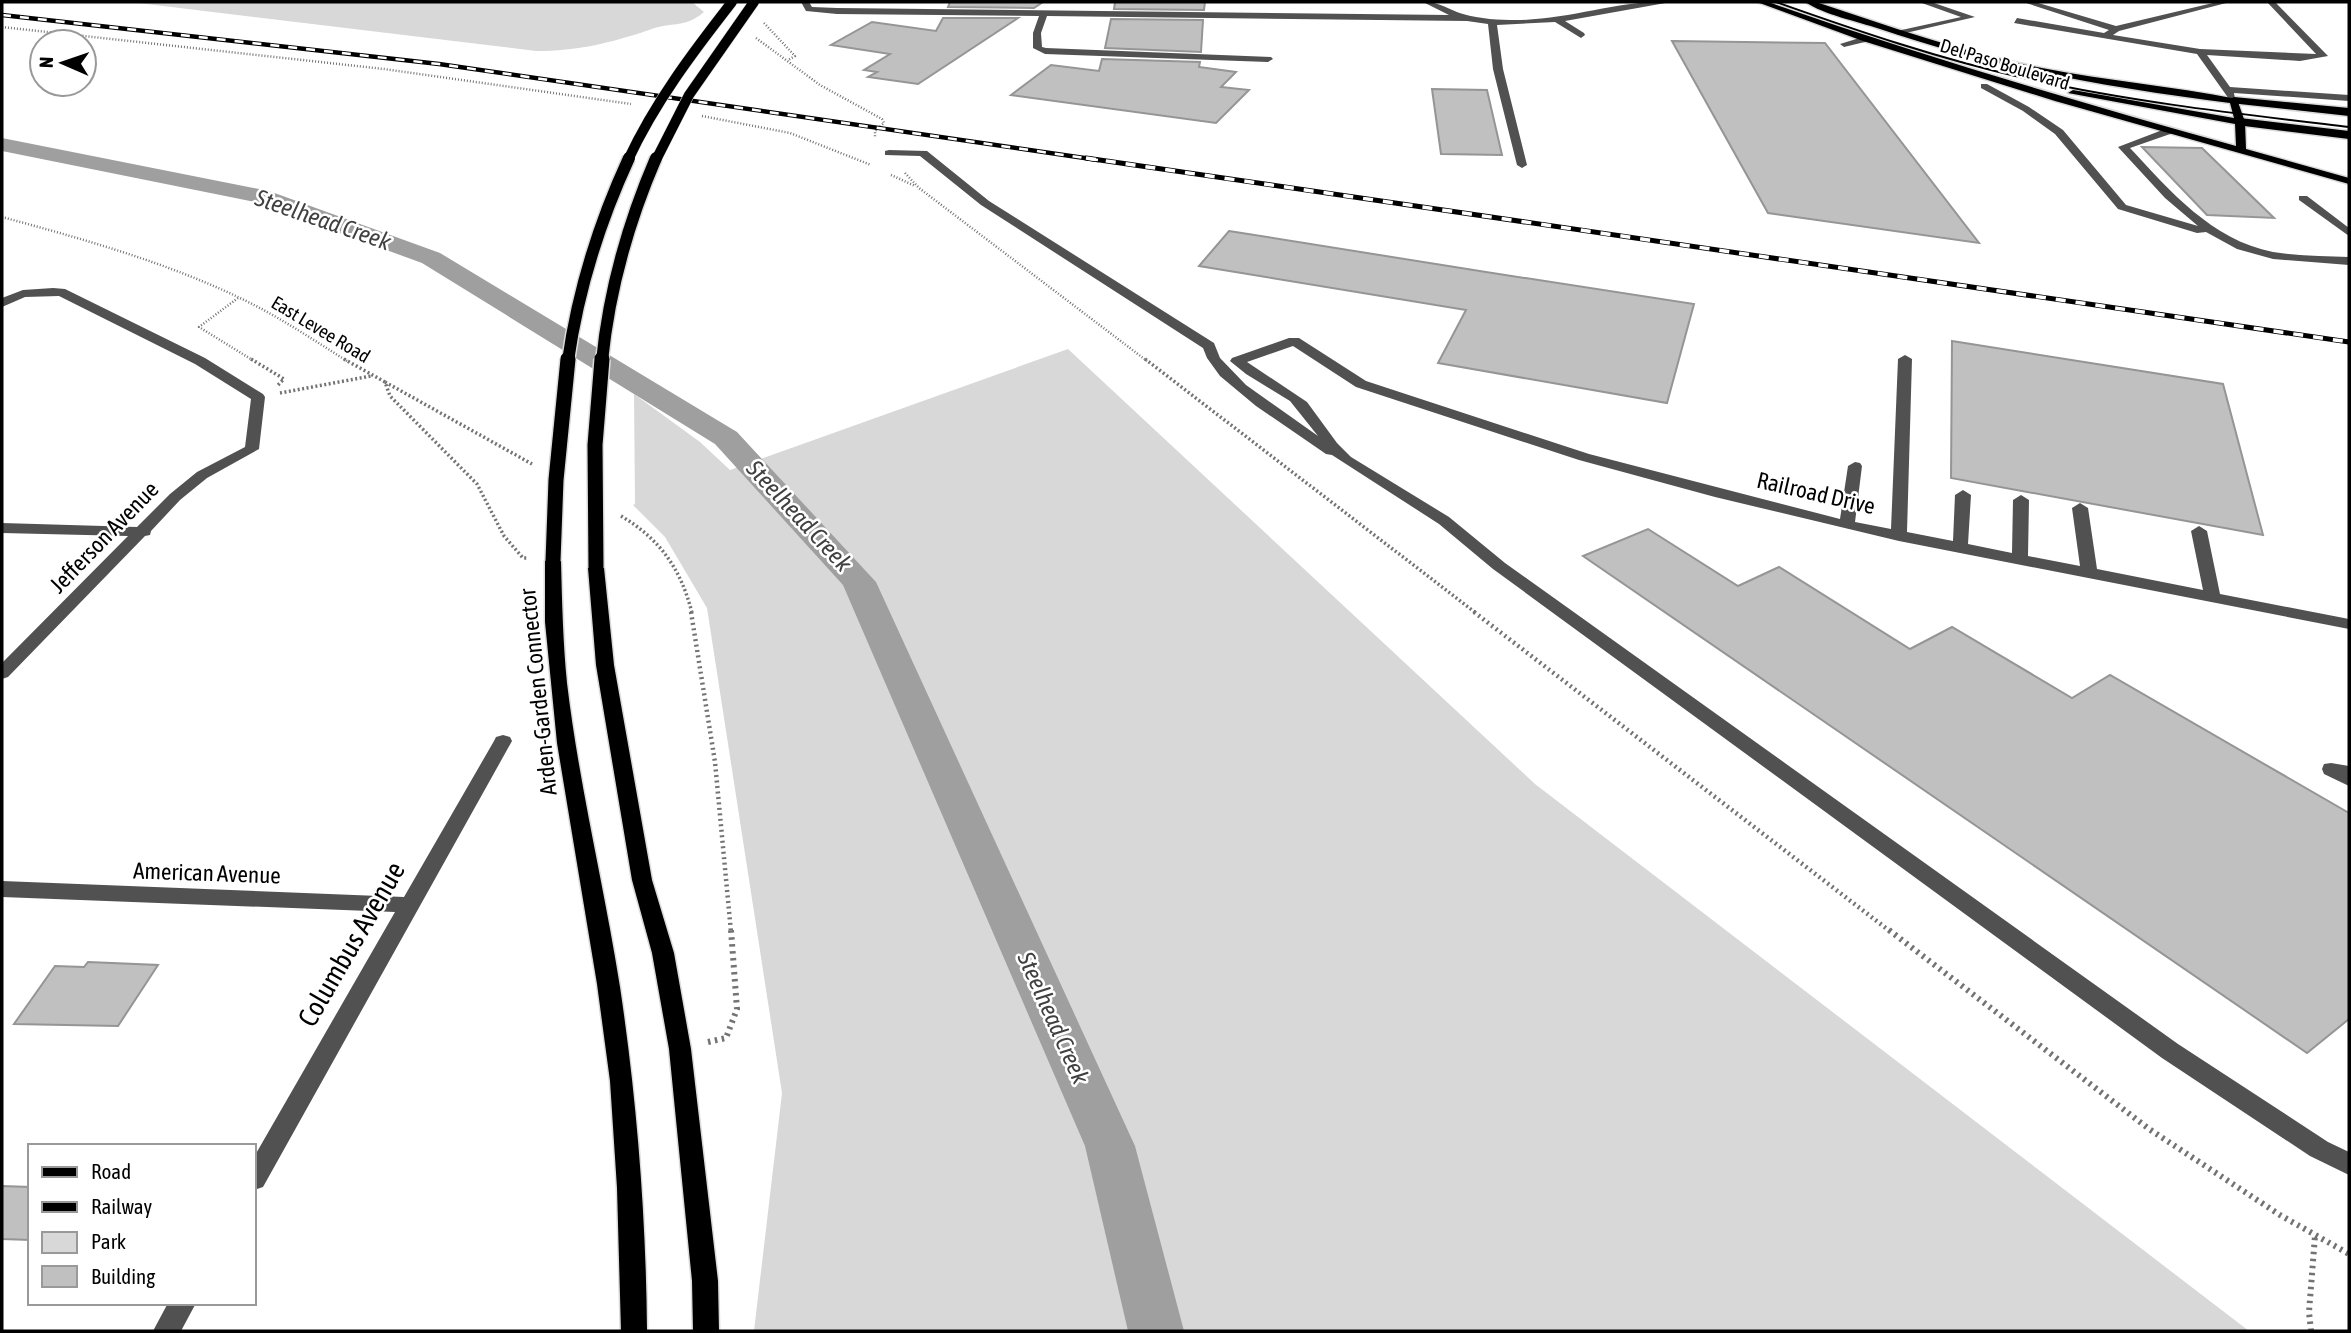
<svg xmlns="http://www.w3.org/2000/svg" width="2351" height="1333" viewBox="0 0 2351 1333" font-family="'Asap Condensed',sans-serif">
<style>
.green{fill:#d8d8d8}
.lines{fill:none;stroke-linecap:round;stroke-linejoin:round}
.canal{fill:#9f9f9f;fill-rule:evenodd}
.building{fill:#c0c0c0;stroke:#959595;stroke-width:2}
.major-casing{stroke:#dbdbdb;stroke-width:3}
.highway-casing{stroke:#dbdbdb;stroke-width:3}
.path-far3{stroke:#737373;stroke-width:2.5;stroke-dasharray:1 2;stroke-linecap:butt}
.path-far2{stroke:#737373;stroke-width:3.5;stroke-dasharray:2 2.5;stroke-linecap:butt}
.path-far1{stroke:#737373;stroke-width:4.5;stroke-dasharray:2 3.5;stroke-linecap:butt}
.path{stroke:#737373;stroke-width:6;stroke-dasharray:2.5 4.5;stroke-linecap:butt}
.minor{fill:#515151;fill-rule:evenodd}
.major{fill:#000;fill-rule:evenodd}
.highway{fill:#000;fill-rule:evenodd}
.tram{stroke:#000;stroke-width:2}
.rail-far1-casing{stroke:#000;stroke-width:4.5}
.rail-casing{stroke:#000;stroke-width:5}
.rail-far1{stroke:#fff;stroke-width:2.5;stroke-dasharray:9;stroke-linecap:butt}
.rail{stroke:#fff;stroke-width:3.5;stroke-dasharray:10;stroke-linecap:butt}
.major-bridge-far2-casing{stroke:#dbdbdb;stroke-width:11;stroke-linecap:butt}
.major-bridge-far1-casing{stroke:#dbdbdb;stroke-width:15;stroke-linecap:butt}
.major-bridge-casing{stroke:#dbdbdb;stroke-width:18;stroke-linecap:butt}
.major-bridge-far2{stroke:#000;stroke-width:10}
.major-bridge-far1{stroke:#000;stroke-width:12}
.major-bridge{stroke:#000;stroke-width:15}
.labels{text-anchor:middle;stroke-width:5;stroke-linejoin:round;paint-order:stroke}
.far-street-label{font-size:19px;fill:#000;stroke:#fff}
.street-label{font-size:23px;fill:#000;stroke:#fff}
.water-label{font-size:24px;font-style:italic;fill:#404040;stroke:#fff}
.near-street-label{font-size:28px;fill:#000;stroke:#fff}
</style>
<rect width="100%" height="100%" fill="#fff"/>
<g class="green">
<path d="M130 2H692L704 12C684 29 672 21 649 30 610 43 578 51 536 51Z"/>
<path d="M1068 349 1535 784 2249 1331H754L782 1093 707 608 665 537 633 505 635 504 634 394 700 442 730 470Z"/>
</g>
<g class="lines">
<path class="canal" d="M2 138 269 191 440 253 737 432 876 582 1135 1146 1184 1331H1128L1085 1146 843 585 715 444 422 263 255 202 2 151Z"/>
</g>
<g class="building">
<path d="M950 2H1043L1034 8 948 7Z"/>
<path d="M1115 2H1205L1204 10 1114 9Z"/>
<path d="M943 18H1018L918 84 868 77 877 72 864 70 890 54 831 45 872 22 936 31Z"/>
<path d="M1111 19 1203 20 1201 52 1105 48Z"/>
<path d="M1672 41 1825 43 1979 243 1768 213Z"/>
<path d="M1102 59 1200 62 1199 67 1236 72 1221 87 1249 90 1216 123 1011 95 1051 65 1099 71Z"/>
<path d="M1432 89 1487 90 1502 155 1441 154Z"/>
<path d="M2142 147 2202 148 2274 218 2207 215Z"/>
<path d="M1229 231 1486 272 1694 304 1667 403 1438 363 1466 310 1199 266Z"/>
<path d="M1952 341 2223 384 2263 535 1951 478Z"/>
<path d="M1648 529 1738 586 1779 567 1910 649 1952 627 2072 698 2110 675 2349 813V1019L2307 1053 1583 556Z"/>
<path d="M88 962 158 965 118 1026 14 1024 55 966 84 967Z"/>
<path d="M2 1186 30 1187V1240L2 1239Z"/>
</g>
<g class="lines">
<defs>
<g id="major">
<path d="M1757 2H1768C1922 56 2079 102 2236 146L2235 124 2068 93 2073 90 2234 118 2230 103C2111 88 1994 68 1880 29 1856 21 1825 15 1805 2H1816C1891 27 1965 53 2042 68 2107 81 2173 86 2237 99L2245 122 2246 149 2349 178V184L2055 101 1863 41Z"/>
<path d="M553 556 561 561C562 602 563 642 567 683 579 785 604 885 620 987 637 1101 646 1216 647 1331H621L617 1188 610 1081 597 984 557 743 545 622V561Z"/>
<path d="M596 563 604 568 614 665 652 880 674 953 691 1049 718 1281 719 1331H693L692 1281 669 1049 652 953 632 880 596 665 588 568Z"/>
</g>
<g id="highway">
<path d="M2234 97 2349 108V116L2230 103V99Z"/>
<path d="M2240 118 2349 131V139L2236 125V119Z"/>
</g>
</defs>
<use href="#major" class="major-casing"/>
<use href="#highway" class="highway-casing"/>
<g class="path-far3">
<path d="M764 23 795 56 788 60"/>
<path d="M2 27 384 69 631 104"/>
<path d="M756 38 820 85 882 119 884 123 875 131V137"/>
<path d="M702 116 790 133 871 165"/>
<path d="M905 173 919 188 1147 361"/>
<path d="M891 175 915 186"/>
<path d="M2 217C83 239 165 262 240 298 278 316 312 339 347 361"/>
<path d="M238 298 199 327 254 361"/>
</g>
<g class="path-far2">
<path d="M251 359 284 379 278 385"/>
<path d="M344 359 385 382 390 396 477 484 504 536 523 558H528"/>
<path d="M1145 359 1476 613"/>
<path d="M385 382 532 464"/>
<path d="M280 393 371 376"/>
<path d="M621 516C660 539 681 569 692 613"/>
</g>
<g class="path-far1">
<path d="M691 612 715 762 731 932"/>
<path d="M1474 612 1891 932"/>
</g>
<g class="path">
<path d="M1889 930 2149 1129 2280 1215 2349 1254"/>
<path d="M708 1042 726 1038 737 1009 731 930"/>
<path d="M2311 1331 2309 1312 2315 1236"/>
</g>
<g class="minor">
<path d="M801 2H809L812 7 837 8 1449 15 1423 2C1438 1 1449 10 1463 14 1480 19 1499 20 1517 20 1569 20 1619 0 1671 2L1565 21 1584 33 1585 35 1581 38 1555 22 1497 25 1503 69 1527 165 1522 168 1517 165 1493 69 1488 24 1467 21 1047 16 1041 33 1042 47 1046 48 1271 57 1273 59 1268 62 1045 54 1033 48V33L1039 16 837 14 806 11Z"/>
<path d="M1919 2H1931L1975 17 1897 35V31L1961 17Z"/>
<path d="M2023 2H2035L2116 26 2217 2H2230L2119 31 2113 35 2200 49 2316 54 2267 2H2275L2328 56 2300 61 2207 55 2230 87 2349 95V101L2234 93 2235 99H2229L2197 54 2014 23 2017 18 2104 33 2109 30Z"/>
<path d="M1866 36 1869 37V41L1844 47 1840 44Z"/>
<path d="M1981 84H1987L2029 107 2063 130 2126 205 2198 226 2165 198 2118 147 2165 129H2173V133L2130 148C2170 191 2212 240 2273 252 2298 256 2324 256 2349 257V265L2273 259 2237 249 2206 232 2197 233 2118 209 2055 134 2023 111 1981 88Z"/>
<path d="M889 150 927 151 989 201 1214 343 1220 358 1246 385 1318 436 1290 401 1246 374 1230 361 1232 358 1289 338H1299L1366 381 1589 454 1840 519 1848 466 1855 462 1860 463 1862 466 1855 522 1891 529 1898 359 1905 355 1912 359 1907 532 1953 541 1955 495 1963 490 1971 495 1968 544 2012 553 2013 500 2021 495 2029 500 2028 556 2080 566 2072 508 2080 503 2088 508 2097 569 2203 590 2191 531 2199 526 2207 531 2220 594 2349 619V629L1899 541 1715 497 1579 460 1356 387 1293 346 1247 362 1307 402 1337 443 1351 457 1449 517 1505 563 2178 1044 2328 1142 2349 1152V1175L2310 1156 2162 1058 1493 569 1439 524 1332 455 1326 454 1256 406 1220 376 1207 358 1203 348 981 205 920 156 885 155V151Z"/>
<path d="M2299 196H2307L2349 228V236L2299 200Z"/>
<path d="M53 288 65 289 205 358 263 394 265 397 259 449 207 478 180 500 151 531 150 535 145 536 8 677 2 679V663L128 536 2 533V523L137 527 170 494 197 472 245 447 251 399 195 364 59 296 25 297 2 307V298L23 290Z"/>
<path d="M503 735 510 737 512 741 263 1187 254 1190V1157L395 912 2 897V881L404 897 494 741 496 737Z"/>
<path d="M2331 763 2349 766V786L2324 774 2322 769 2324 764Z"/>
<path d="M168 1303H196L181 1331H153Z"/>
</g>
<use href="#major" class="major"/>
<use href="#highway" class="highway"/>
<path class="tram" d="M1776 2C1858 31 1940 59 2024 78 2131 102 2240 114 2349 127"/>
<defs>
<path id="rail-far1" d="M2 15 439 64 1098 160"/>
<path id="rail" d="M1086 158 2349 342"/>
</defs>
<use href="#rail-far1" class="rail-far1-casing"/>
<use href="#rail" class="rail-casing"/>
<use href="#rail-far1" class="rail-far1"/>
<use href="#rail" class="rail"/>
<defs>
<g id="major-bridge-far2">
<path d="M628 160C655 102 693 52 732 2"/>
<path d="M656 160 689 95 754 2"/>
</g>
<g id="major-bridge-far1">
<path d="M568 361C578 290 599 223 629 158"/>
<path d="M602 361C609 291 628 223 656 158"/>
</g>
<g id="major-bridge">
<path d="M553 561 556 480 568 359"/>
<path d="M596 568 595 445 602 359"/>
</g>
</defs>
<use href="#major-bridge-far2" class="major-bridge-far2-casing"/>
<use href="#major-bridge-far1" class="major-bridge-far1-casing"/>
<use href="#major-bridge" class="major-bridge-casing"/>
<use href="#major-bridge-far2" class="major-bridge-far2"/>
<use href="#major-bridge-far1" class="major-bridge-far1"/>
<use href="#major-bridge" class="major-bridge"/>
</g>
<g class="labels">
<g class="far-street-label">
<text transform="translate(2005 64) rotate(17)" y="7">Del Paso Boulevard</text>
<text transform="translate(321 329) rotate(31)" y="7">East Levee Road</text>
</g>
<g class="street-label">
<text transform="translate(1816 493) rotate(13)" y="8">Railroad Drive</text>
<text transform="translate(104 537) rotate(-46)" y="8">Jefferson Avenue</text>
<text transform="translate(538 692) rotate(-96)" y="8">Arden-Garden Connector</text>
<text transform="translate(207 873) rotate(2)" y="8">American Avenue</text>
</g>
<g class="water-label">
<text transform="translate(323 220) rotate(19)" y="8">Steelhead Creek</text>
<text transform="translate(799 516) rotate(47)" y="8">Steelhead Creek</text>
<text transform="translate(1053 1018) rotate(66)" y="8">Steelhead Creek</text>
</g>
<g class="near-street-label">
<text transform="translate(351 944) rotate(-60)" y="10">Columbus Avenue</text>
</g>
</g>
<rect width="2351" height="1333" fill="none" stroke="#000000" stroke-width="7"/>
<rect x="28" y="1144" width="228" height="161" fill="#ffffff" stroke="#999999" stroke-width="2"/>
<rect x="42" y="1167" width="35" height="10" fill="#000000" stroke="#999999" stroke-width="2"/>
<text x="91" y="1179" font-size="21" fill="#000000">Road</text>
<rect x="42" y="1202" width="35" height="10" fill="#000000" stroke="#999999" stroke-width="2"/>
<text x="91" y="1214" font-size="21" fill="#000000">Railway</text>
<rect x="42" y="1232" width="35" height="21" fill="#d8d8d8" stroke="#999999" stroke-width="2"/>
<text x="91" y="1249" font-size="21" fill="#000000">Park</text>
<rect x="42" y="1266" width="35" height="21" fill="#c0c0c0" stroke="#999999" stroke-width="2"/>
<text x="91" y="1284" font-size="21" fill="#000000">Building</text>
<g transform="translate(63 63) rotate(272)"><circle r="33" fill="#ffffff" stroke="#999999" stroke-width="2"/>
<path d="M0-5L12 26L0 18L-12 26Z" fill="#000000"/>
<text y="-10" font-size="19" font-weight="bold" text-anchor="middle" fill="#000000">N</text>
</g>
</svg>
